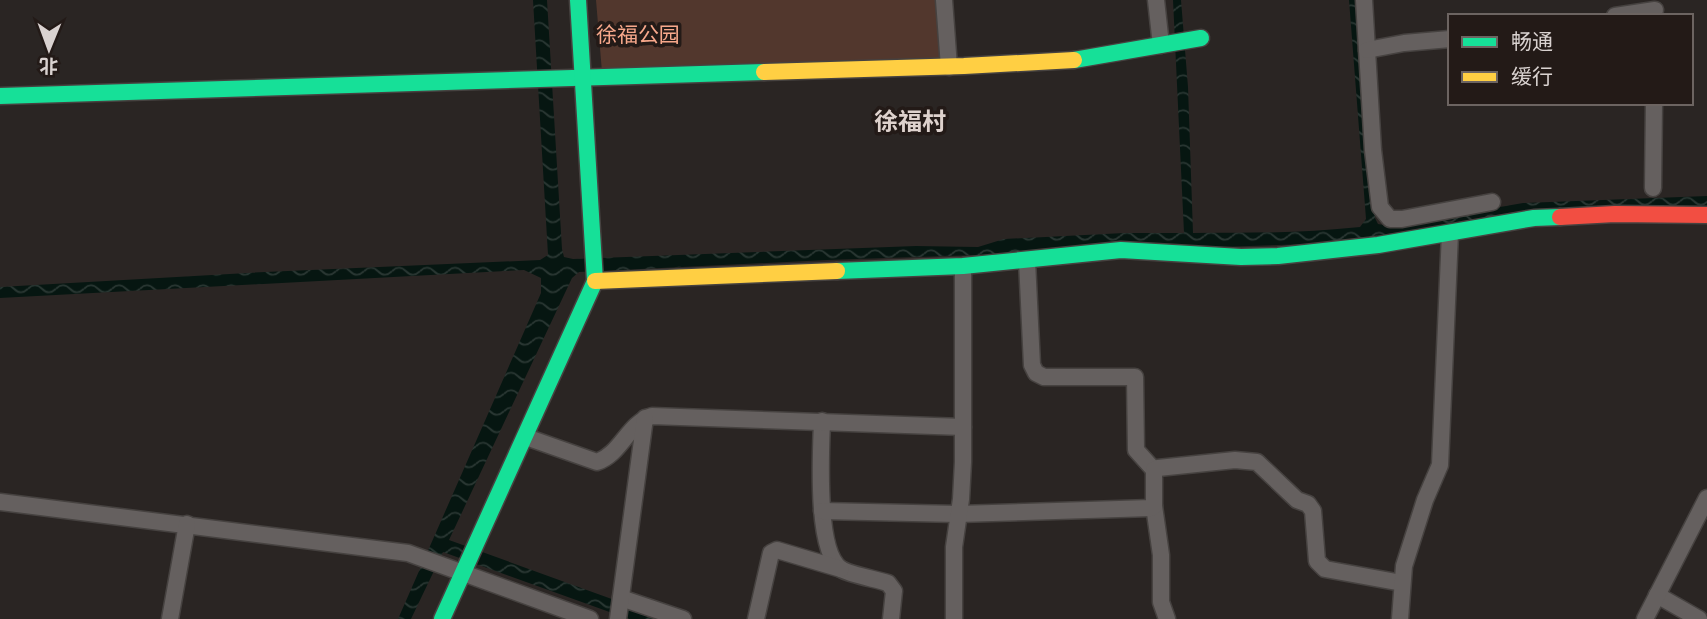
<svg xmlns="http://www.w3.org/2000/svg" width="1707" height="619" viewBox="0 0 1707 619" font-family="'Space Grotesk','Noto Sans SC',sans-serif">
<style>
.park{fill:#52372d}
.water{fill:url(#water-waves)}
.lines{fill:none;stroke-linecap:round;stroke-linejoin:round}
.street-casing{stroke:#464240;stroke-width:19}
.fast-casing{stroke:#464240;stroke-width:19}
.slow-casing{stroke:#464240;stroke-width:19}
.jam-casing{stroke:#464240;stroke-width:19}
.street{stroke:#65605f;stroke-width:16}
.fast{stroke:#16e098;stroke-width:16}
.slow{stroke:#ffcf43;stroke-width:16}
.jam{stroke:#f24e42;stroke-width:16}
.labels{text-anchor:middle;stroke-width:7;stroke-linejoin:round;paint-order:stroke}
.park-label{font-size:21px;fill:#f7a88b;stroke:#231a17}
.quarter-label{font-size:24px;font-weight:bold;fill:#ded2cd;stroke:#231a17}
</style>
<defs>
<pattern id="water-waves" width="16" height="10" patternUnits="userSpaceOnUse" patternTransform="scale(1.75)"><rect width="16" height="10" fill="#061611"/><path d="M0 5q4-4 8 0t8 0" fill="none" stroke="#2a3733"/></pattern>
</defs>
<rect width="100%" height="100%" fill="#2a2523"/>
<path class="park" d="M596 0H942L946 62 602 72Z"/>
<path class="water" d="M533 0H547L562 249 564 257 573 259 916 246 978 247 1004 239 1124 233H1184L1173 0H1181L1188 87 1193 233C1250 233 1304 233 1360 227L1366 219 1349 0H1357L1375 218 1378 224 1390 226 1523 203 1707 196V208L1338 243 827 260 579 272 572 278 449 540 667 619H629L443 552 411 619H398L541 293V278L524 270 0 298V287L265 272 540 260 548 255Z"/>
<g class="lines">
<defs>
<g id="street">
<path d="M944 0 949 67"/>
<path d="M1156 0 1161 45"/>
<path d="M1364 0 1373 150 1380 207 1390 219H1402L1492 202"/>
<path d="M1615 16 1655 10"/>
<path d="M1367 50 1404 43 1450 39"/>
<path d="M1653 188 1654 103"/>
<path d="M1027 261 1032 365 1036 373 1044 377H1135L1136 450 1154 470"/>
<path d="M822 421C821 451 815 551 841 569 851 575 876 579 888 583L894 591 891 619"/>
<path d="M526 437 597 462C621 454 628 423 652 416L963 427"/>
<path d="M0 502 408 553 590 619"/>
<path d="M1154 506 1161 555V602L1167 619"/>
<path d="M822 511 958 514 1151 508 1154 506V470L1158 468 1235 460 1257 462 1297 500 1308 504 1313 511 1317 561 1325 569 1402 583"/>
<path d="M1657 595 1699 619"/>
<path d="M621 598 683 619"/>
<path d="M170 619 187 524"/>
<path d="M618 619 645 418"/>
<path d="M756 619 771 553 777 550 841 569"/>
<path d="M954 619V547L961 499 963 462V266"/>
<path d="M1400 619 1404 566 1425 500 1440 465 1450 233"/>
<path d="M1645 619 1707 498"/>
</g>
<g id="fast">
<path d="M1074 60 1201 38"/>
<path d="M0 96 764 72"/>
<path d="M837 271 963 266 1121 250 1241 257 1278 256 1378 245 1534 218 1560 217"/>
<path d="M442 619 595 281 578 0"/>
</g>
<g id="slow">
<path d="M764 72 964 66 1074 60"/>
<path d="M595 281 837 271"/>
</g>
<path id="jam" d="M1560 217 1615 214 1707 215"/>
</defs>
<use href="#street" class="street-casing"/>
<use href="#fast" class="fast-casing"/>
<use href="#slow" class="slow-casing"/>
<use href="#jam" class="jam-casing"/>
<use href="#street" class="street"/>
<use href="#fast" class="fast"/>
<use href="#slow" class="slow"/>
<use href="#jam" class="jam"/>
</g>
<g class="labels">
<g class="park-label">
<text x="638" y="42">徐福公园</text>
</g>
<g class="quarter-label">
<text x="910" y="130">徐福村</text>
</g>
</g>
<rect x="1448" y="14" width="245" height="91" fill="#231a17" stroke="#6c6461" stroke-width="2"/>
<rect x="1462" y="37" width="35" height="10" fill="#16e098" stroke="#6c6461" stroke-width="2"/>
<text x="1511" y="49" font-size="21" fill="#d9d2d0">畅通</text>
<rect x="1462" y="72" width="35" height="10" fill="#ffcf43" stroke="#6c6461" stroke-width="2"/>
<text x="1511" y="84" font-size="21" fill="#d9d2d0">缓行</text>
<g transform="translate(49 49) rotate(181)" stroke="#231a17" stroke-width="5" paint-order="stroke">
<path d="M0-5L12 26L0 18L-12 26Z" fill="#d9d2d0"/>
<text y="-10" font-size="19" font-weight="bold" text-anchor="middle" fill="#d9d2d0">北</text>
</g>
</svg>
